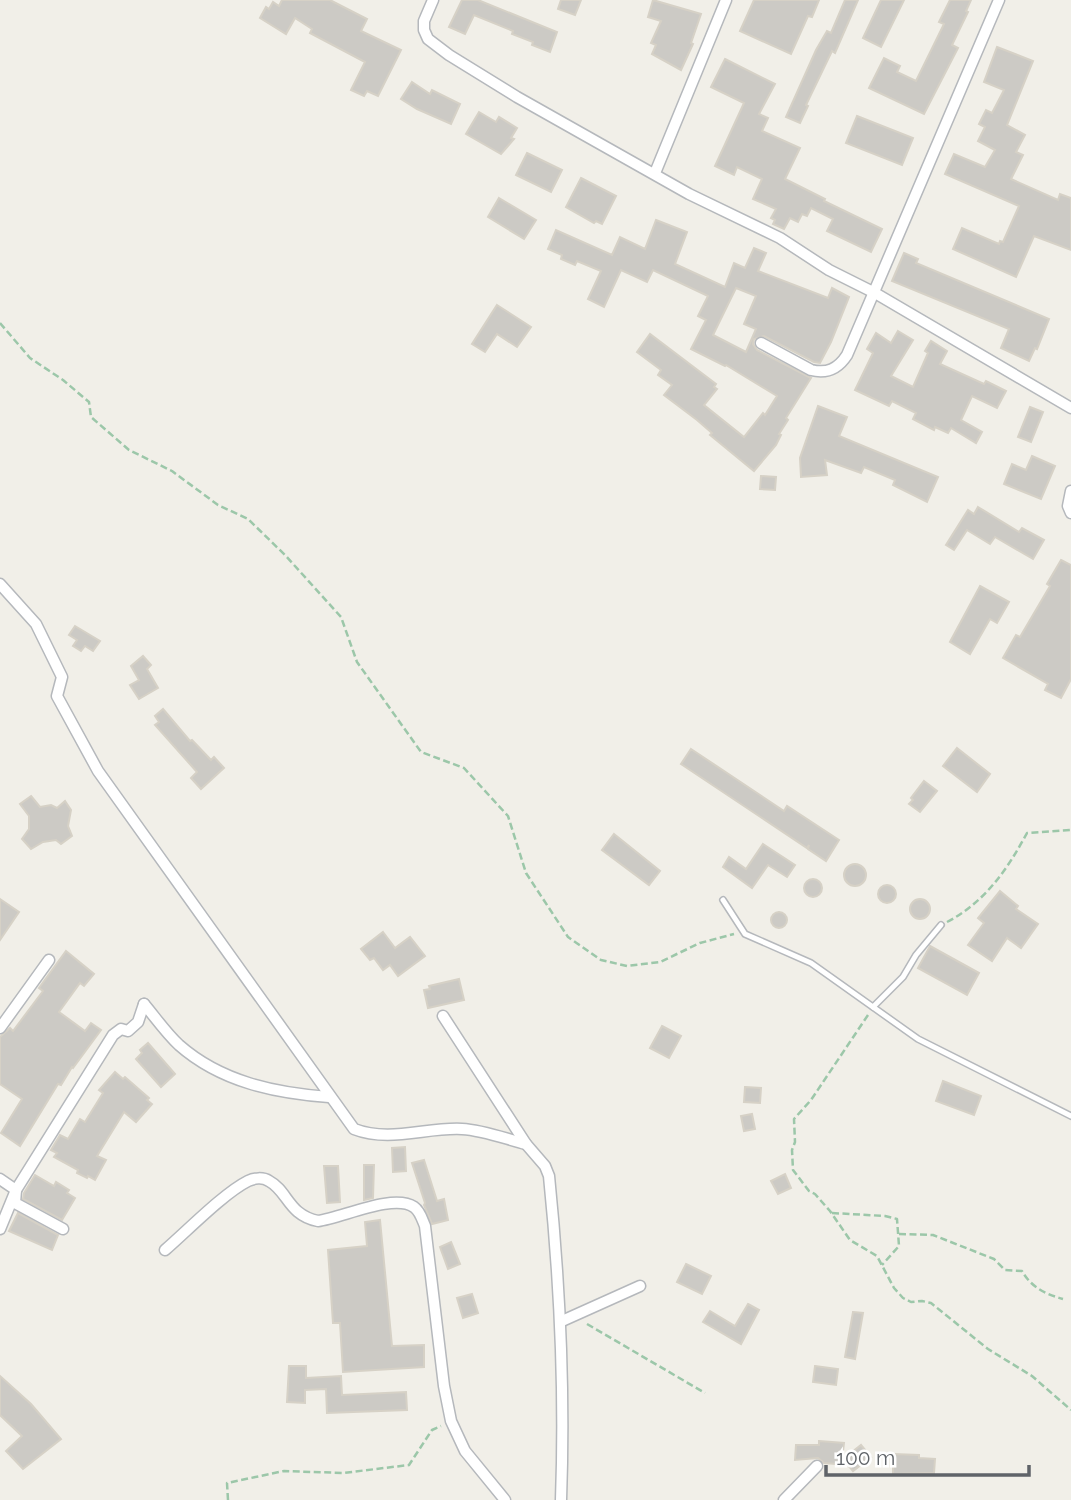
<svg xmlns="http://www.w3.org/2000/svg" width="1071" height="1500" viewBox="0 0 1071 1500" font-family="Raleway,sans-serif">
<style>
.building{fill:#cccac5;stroke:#d6d1c6;stroke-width:2;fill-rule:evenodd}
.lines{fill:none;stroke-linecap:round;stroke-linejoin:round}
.service-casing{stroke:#b5b8bc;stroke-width:8}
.minor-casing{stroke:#b5b8bc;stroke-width:13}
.path{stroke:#9cc7a9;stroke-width:2.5;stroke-dasharray:7 3.5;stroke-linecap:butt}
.service{stroke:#fff;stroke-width:5}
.minor{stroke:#fff;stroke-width:10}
</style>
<rect width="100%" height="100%" fill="#f1efe8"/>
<g class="building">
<path d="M282 0H330L367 19 361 31 401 50 378 96 367 91 364 96 351 90 365 62 310 33 312 29 295 18 286 34 260 18 266 7 269 9 273 2 279 6Z"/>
<path d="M462 0H478L557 32 550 52 532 45 533 42 512 34 513 31 474 15 465 34 449 27Z"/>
<path d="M561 0H581L575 15 558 9Z"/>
<path d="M653 0 701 14 691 43 693 44 681 70 652 54 656 45 651 43 661 21 648 17Z"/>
<path d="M754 0H819L812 17 808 16 791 54 740 31Z"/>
<path d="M845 0H858L835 53 832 51 806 105 808 106 800 123 786 117 816 50 827 31 831 33Z"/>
<path d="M881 0H904L881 47 863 38Z"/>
<path d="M950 0H971L966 11 968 12 952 45 958 48 924 114 869 88 884 58 900 66 897 72 916 81 944 24 939 22Z"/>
<path d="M997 47 1033 61 1007 125 1025 135 1016 152 1023 155 1011 179 1058 200 1060 194 1071 198V250L1034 236 1016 277 953 249 962 228 999 244 1000 241 1003 242 1019 206 945 174 954 154 985 167 995 150 978 141 985 127 979 124 986 110 992 113 1004 90 984 82Z"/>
<path d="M725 59 775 84 759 114 768 118 762 131 800 148 785 179 825 199 824 201 882 229 871 252 827 231 833 219 811 208 807 216 802 214 798 222 790 218 784 229 773 224 775 220 771 218 776 209 753 199 762 179 737 167 734 175 715 166 744 103 711 87Z"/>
<path d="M412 82 430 94 432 90 460 104 451 124 417 109 401 99Z"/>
<path d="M479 112 496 122 499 117 517 128 511 138 514 139 501 154 466 134Z"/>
<path d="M857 116 913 138 902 165 846 143Z"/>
<path d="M527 153 562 170 551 192 516 175Z"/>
<path d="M581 178 616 196 602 224 596 221 594 223 566 207Z"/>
<path d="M499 198 536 220 524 239 488 217Z"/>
<path d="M656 220 687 232 675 264 725 287 734 263 745 268 754 248 766 253 758 271 828 298 832 288 849 297 831 342 820 363 814 362 764 336 754 339 753 344 757 350 811 378 786 418 788 420 779 434 781 435 776 445 754 471 710 435 712 433 697 420 664 395 672 385 658 375 661 370 637 352 650 334 716 384 714 387 717 389 704 405 744 437 763 413 765 415 777 396 726 365 725 366 691 349 706 320 698 316 708 296 653 270 647 282 621 270 604 307 588 299 601 271 577 261 575 265 561 259 562 255 548 249 556 230 612 255 620 237 645 249ZM736 288 756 296 744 324 756 329 746 352 713 335Z"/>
<path d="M904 253 918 259 916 263 1049 319 1037 349 1035 348 1029 361 1001 348 1009 329 892 281Z"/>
<path d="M497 305 531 327 517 347 497 334 485 352 472 344Z"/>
<path d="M898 331 913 340 891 376 913 387 928 353 925 351 931 341 947 351 940 364 984 384 986 381 1006 391 997 408 972 396 961 420 982 432 976 443 951 428 948 433 935 427 934 430 913 419 916 413 892 401 889 406 855 390 873 353 867 349 876 333 891 343Z"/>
<path d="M818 406 847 417 839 436 938 477 927 502 893 485 895 480 864 467 861 473 825 460 827 475 801 477 800 458Z"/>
<path d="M1030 407 1043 412 1031 442 1018 437Z"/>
<path d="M1032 456 1055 466 1041 499 1004 484 1012 464 1026 470Z"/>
<path d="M761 476 776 477 775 490 760 489Z"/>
<path d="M978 507 1019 532 1022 528 1044 540 1033 559 995 537 990 544 967 530 954 550 946 545 968 510 974 514Z"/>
<path d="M1061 560 1071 565V679L1061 698 1045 690 1048 684 1003 658 1016 635 1020 637 1050 586 1047 584Z"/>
<path d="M980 586 1009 602 997 623 990 619 970 654 950 642Z"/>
<path d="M75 626 100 641 93 651 85 646 81 651 73 646 77 640 69 635Z"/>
<path d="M143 656 151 665 147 669 158 688 139 699 130 685 139 680 131 666Z"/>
<path d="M163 709 190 741 192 740 211 760 214 757 224 768 201 789 191 778 197 772 155 725 159 722 155 716Z"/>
<path d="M957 748 990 774 977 792 943 766Z"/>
<path d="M691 749 784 811 787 806 839 840 826 861 808 849 809 845 807 848 681 764Z"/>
<path d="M924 781 937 791 920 812 909 804 913 800 911 798Z"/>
<path d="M31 796 40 807 51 805 57 808 65 801 71 810 68 826 72 836 61 844 56 840 43 842 31 849 22 839 29 829V816L20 804Z"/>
<path d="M614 834 660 871 649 885 602 850Z"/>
<path d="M763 844 795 865 787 877 768 865 752 888 723 867 729 857 746 869Z"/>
<circle cx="855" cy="875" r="11"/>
<circle cx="813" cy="888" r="9"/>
<circle cx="887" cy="894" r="9"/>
<path d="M1000 891 1018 906 1016 909 1038 924 1021 948 1007 938 992 961 968 945 984 923 978 918Z"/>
<circle cx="920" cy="909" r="10"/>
<path d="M0 899 19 912 0 940Z"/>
<circle cx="779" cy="920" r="8"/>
<path d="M383 932 395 948 410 937 425 956 398 976 390 965 383 970 374 958 370 960 361 949Z"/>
<path d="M930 946 979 973 967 995 918 968Z"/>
<path d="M66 951 94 974 84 986 80 983 59 1012 85 1031 91 1023 101 1030 73 1068 72 1067 61 1085 58 1084 20 1146 1 1133 22 1099 0 1084V1037L10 1028 13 1031 43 991 39 988Z"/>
<path d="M459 979 464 1000 428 1008 424 990 430 989 429 986Z"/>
<path d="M662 1026 681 1036 669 1058 650 1048Z"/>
<path d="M148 1043 175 1074 161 1087 136 1059 142 1053 140 1050Z"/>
<path d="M115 1072 123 1079 125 1077 149 1098 147 1100 152 1104 136 1122 124 1112 97 1156 106 1160 95 1180 88 1176 87 1178 77 1173 78 1170 54 1157 57 1153 51 1150 60 1135 68 1139 80 1119 85 1122 103 1093 99 1090Z"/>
<path d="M943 1081 981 1096 974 1115 936 1101Z"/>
<path d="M745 1087 761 1088 760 1103 744 1102Z"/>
<path d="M752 1114 755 1129 744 1131 741 1116Z"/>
<path d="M405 1147 406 1171 393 1172 392 1148Z"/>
<path d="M424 1160 437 1201 444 1199 448 1220 432 1224 424 1205 425 1203 412 1163Z"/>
<path d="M364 1165H374L373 1198 364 1200Z"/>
<path d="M324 1166H338L340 1202 327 1203Z"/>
<path d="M785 1174 791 1188 778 1194 771 1181Z"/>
<path d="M35 1175 54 1186 56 1182 69 1190 67 1193 75 1198 62 1220 23 1199 24 1193Z"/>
<path d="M18 1213 58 1235 52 1250 9 1231Z"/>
<path d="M380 1220 392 1346 424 1345V1367L343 1372 340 1323H333L328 1250 367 1246 365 1222Z"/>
<path d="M451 1242 460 1264 448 1269 440 1247Z"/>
<path d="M686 1264 711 1276 702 1294 677 1282Z"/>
<path d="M472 1294 478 1313 463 1318 457 1298Z"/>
<path d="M748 1304 759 1310 741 1344 703 1322 710 1311 735 1326Z"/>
<path d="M853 1312 863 1313 855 1359 845 1357Z"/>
<path d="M289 1366H306V1378L341 1376 342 1395 406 1392 407 1410 327 1413 326 1389 305 1390V1403L287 1402Z"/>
<path d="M815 1366 838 1369 836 1385 813 1382Z"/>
<path d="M0 1376 31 1404 61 1439 23 1469 6 1451 22 1436 0 1415Z"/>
<path d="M819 1441 844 1443 842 1460 861 1445 871 1457 853 1471 848 1465 824 1463 818 1458 795 1460 796 1445H819Z"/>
<path d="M893 1454 919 1455V1458L935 1459 934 1473 893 1474Z"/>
</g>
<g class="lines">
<defs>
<g id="service">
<path d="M723 900 745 934 811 963 918 1039 1071 1116"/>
<path d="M873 1007 903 977 916 955 941 925"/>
</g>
<g id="minor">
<path d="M433 0 424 21V30L428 39 449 55 517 97 689 194 780 238 829 270 875 293 1071 408"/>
<path d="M655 173 726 0"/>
<path d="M761 343 811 370C827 374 838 369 847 355L999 0"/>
<path d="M1071 491 1068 506 1071 513"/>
<path d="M0 584 36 624 62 677 57 696 98 771 354 1129C390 1143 426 1127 462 1129 483 1130 506 1139 526 1144"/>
<path d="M144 1004C155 1017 166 1033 179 1045 221 1082 275 1093 329 1097"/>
<path d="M443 1016 526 1144 545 1166 549 1176C560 1284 565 1391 561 1500"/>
<path d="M0 1028 49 960"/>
<path d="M0 1179 16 1190 15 1203 63 1229"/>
<path d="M0 1229 16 1190 113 1035 121 1029 128 1031 138 1022 144 1004"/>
<path d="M165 1250C187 1231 224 1193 248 1181 254 1178 263 1177 269 1181 288 1191 288 1215 318 1221 342 1218 393 1193 414 1207 420 1211 422 1219 425 1226L444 1386 451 1421 465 1451 505 1500"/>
<path d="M562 1321 640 1286"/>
<path d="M784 1500 817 1466"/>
</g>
</defs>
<use href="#service" class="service-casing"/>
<use href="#minor" class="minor-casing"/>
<g class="path">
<path d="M0 323 30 358 63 380 89 402 91 417 129 450 172 471 218 505 248 519 285 555 341 617 357 662 421 752 464 768 508 816 526 873 568 937 601 960 627 966 660 962 700 943 734 934"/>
<path d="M947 922C985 902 1007 870 1027 833L1071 830"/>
<path d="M868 1015 811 1100 794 1119 795 1142 792 1150 793 1170 809 1191 815 1194 830 1211 850 1240 877 1256 894 1288 903 1298 911 1302 922 1301 931 1303 988 1349 1032 1376 1071 1410"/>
<path d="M832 1213 885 1216 897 1219 899 1246 882 1265"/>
<path d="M899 1234 933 1235 994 1259 1005 1270 1022 1271C1031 1287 1045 1294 1063 1299"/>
<path d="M587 1324 705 1393"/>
<path d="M228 1500 227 1483 284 1471 343 1473 409 1465 432 1430 441 1426"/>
</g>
<use href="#service" class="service"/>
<use href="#minor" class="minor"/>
</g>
<path d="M826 1465v10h203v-10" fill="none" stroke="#5f6368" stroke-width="3.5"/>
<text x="836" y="1465" font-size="21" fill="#5f6368" stroke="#ffffff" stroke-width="5" paint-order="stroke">100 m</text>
</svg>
